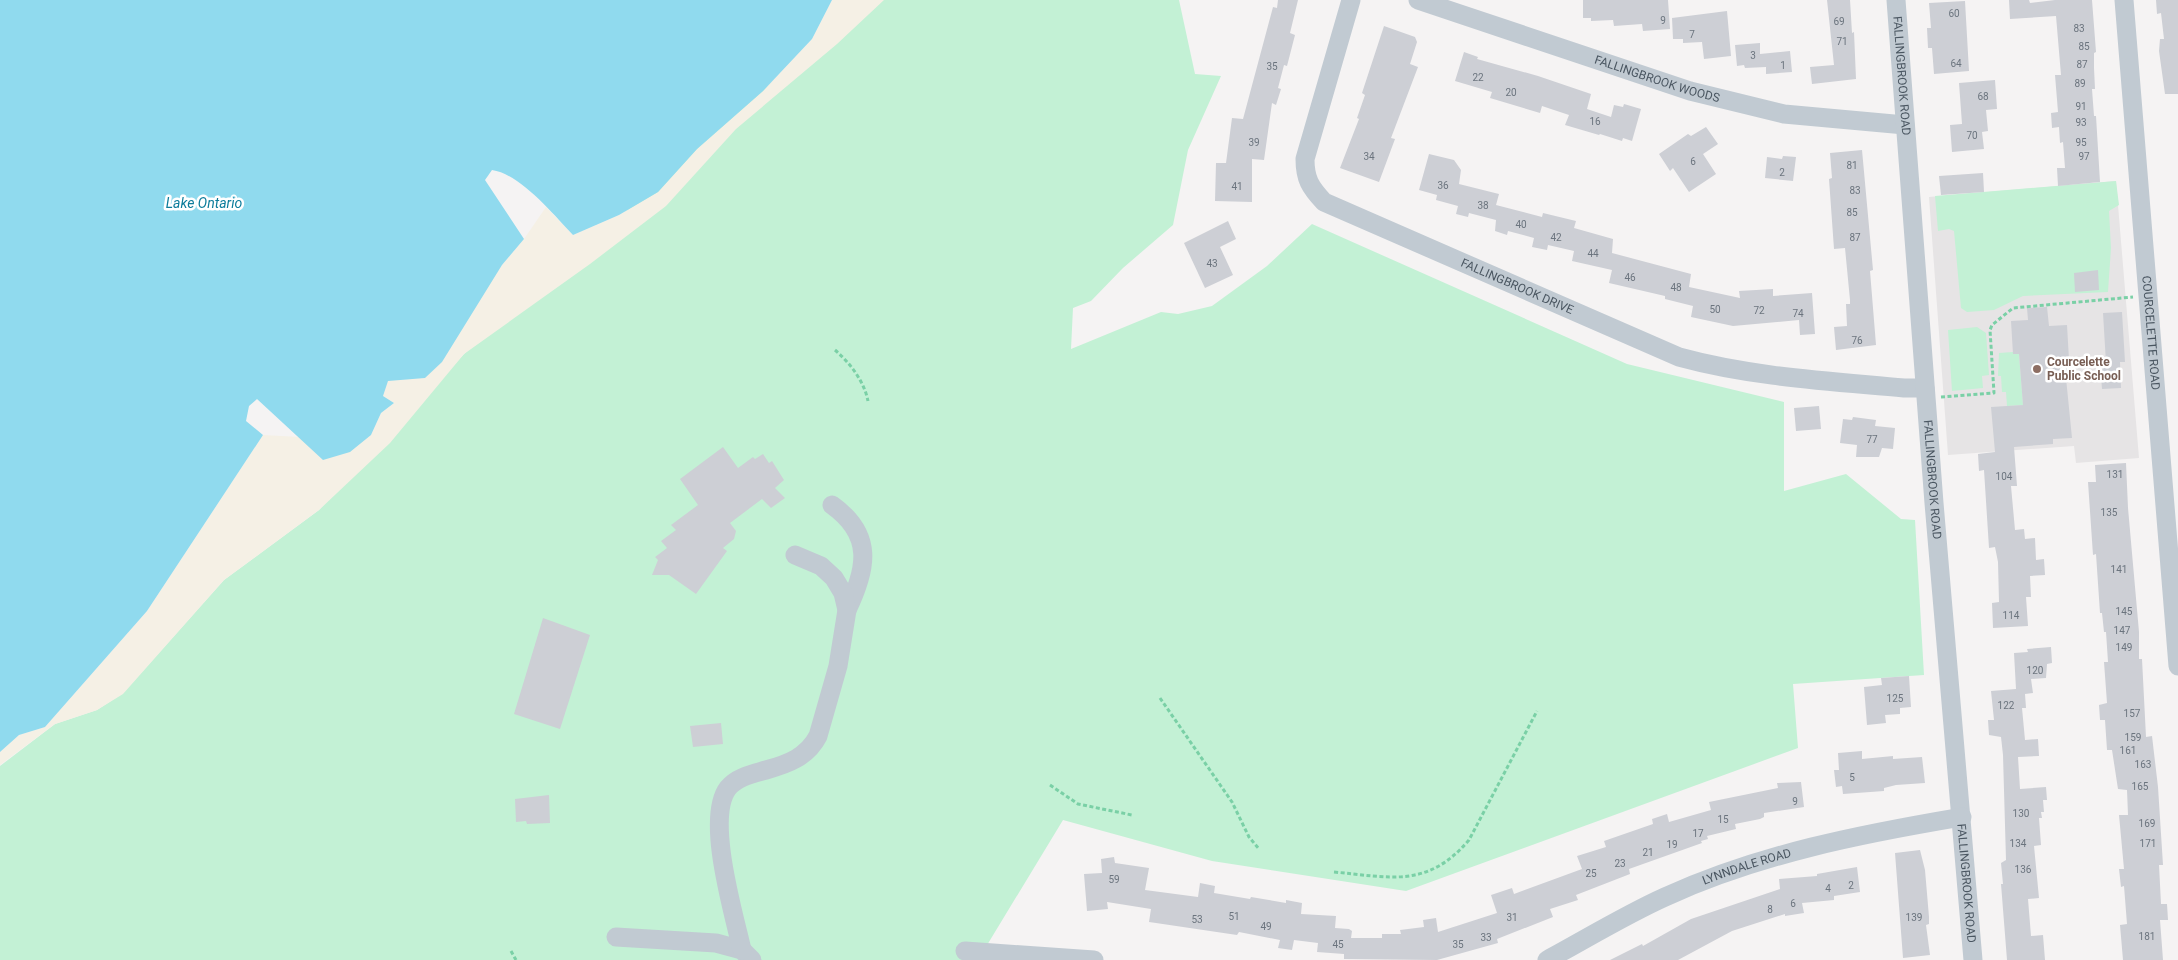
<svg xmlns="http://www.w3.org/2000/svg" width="2178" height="960" viewBox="0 0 2178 960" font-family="Roboto,sans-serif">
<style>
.education{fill:#e6e4e5}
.green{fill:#c3f1d5}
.sand{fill:#f5f0e5}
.water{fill:#90daee}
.building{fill:#cdcfd5}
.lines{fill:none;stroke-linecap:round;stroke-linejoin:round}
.path{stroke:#7ad0a6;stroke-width:3;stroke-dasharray:4 2.5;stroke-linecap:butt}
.minor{stroke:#c1cad2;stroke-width:19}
.education-dot{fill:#8d6e63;stroke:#fff;stroke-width:2}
.labels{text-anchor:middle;stroke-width:5;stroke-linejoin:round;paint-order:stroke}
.number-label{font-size:10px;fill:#6b747e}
.street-label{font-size:12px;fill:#4a5661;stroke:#fff}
.education-label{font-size:12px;font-weight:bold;fill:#785e54;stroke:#fff;text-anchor:start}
.water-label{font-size:14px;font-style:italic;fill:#0c7c9b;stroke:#fff}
</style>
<rect width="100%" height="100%" fill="#f5f3f3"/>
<path class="education" d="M2116 181 2139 458 2076 463 2074 446 1948 455 1929 197Z"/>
<g class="green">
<path d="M865 0H1179L1195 74 1221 76 1188 150 1173 225 1123 268 1091 301 1073 308 1071 349 1161 312 1178 314 1212 306 1267 266 1312 224 1627 364 1784 402V491L1846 474 1901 519 1915 520 1924 675 1793 684 1798 748 1406 891 1212 861 1063 820 978 960H0V766L55 724 97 710 123 693 224 580 319 510 464 354Z"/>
<path d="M2116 181 2119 205 2109 211 2111 248 2108 292 2023 296 1994 310 1967 312 1961 308 1954 231 1949 229 1938 231 1935 196Z"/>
<path d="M1977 327 1986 333 1989 375 1982 376 1983 388 1952 391 1948 330Z"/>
<path d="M2013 352 2019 354 2023 405 2007 406 2006 392H2002L2001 376H1998L1999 353Z"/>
</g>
<path class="sand" d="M832 0H884L837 44 736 129 666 206 590 264 464 354 390 443 319 510 224 580 123 694 97 710 55 724 0 765V752L19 735 45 727 147 611 263 435 300 437 323 460 371 435 381 413 394 403 383 396 388 380 425 378 502 265 524 239 546 207 573 235 619 215 658 192 697 149 763 91 812 39Z"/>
<path class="water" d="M0 0H832L812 39 763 91 697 149 658 192 619 215 573 235C553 214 520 174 492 170L485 180 524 239 502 265 442 362 425 378 388 381 383 396 394 403 381 413 371 435 350 452 323 460 257 399 249 406 246 421 263 435 147 611 45 727 19 735 0 752Z"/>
<g class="building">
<path d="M1278 0H1298L1290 33 1295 35 1287 66 1284 65 1278 88 1281 89 1276 105 1272 103 1264 160 1252 159V202L1215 201 1216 163H1226L1232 118 1243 119 1273 7 1277 8Z"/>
<path d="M1583 0H1668L1670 29 1643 31 1642 24 1614 26 1613 20 1591 21V18H1583Z"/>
<path d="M1827 0H1850L1852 33 1854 32 1856 79 1812 84 1810 67 1834 65Z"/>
<path d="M2009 0H2029L2030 3 2055 0H2092L2096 52 2094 53V68L2095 89H2092L2094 116H2096L2100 182 2058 186 2057 168H2065L2063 142 2060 143 2059 127 2052 128 2051 113 2058 112 2055 75H2061L2056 16 2010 19Z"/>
<path d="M2156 0H2178V94H2165L2159 51 2160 39H2164L2161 13 2157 14Z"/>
<path d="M1965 1 1969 71 1934 74 1932 48H1928L1927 28H1931L1929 3Z"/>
<path d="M1727 11 1731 56 1704 59 1702 42 1683 43V39H1673L1672 18Z"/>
<path d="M1384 26 1415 37 1417 42 1410 64 1418 67 1391 138 1395 139 1379 182 1340 168 1359 119 1357 118 1365 95 1362 93Z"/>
<path d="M1760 43V54L1790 51 1792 72 1766 74V67L1745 68 1744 65 1737 66 1735 45Z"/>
<path d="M1464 52 1478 57 1477 59 1538 76 1591 94 1587 109 1611 117 1614 105 1623 107 1624 104 1641 109 1632 141 1623 138 1622 141 1600 134 1599 135 1565 125 1569 115 1542 106 1540 113 1490 98 1492 92 1455 81Z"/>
<path d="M1995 80 1997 109 1986 110 1988 131 1982 132 1984 149 1952 152 1950 125 1962 124 1959 83Z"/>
<path d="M1706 127 1718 144 1703 154 1716 174 1689 192 1673 168 1670 171 1659 154 1688 134 1691 136Z"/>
<path d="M1862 150 1873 270 1870 271 1876 345 1836 350 1834 327 1847 326 1846 304H1850V300L1845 248 1834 249 1829 179 1832 178 1830 153Z"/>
<path d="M1429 154 1454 160 1461 170 1459 184 1499 194 1496 205 1542 217 1543 213 1576 221 1574 228 1613 239 1612 253 1691 274 1689 287 1740 298 1739 291 1773 289V296L1812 293 1815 334 1800 335 1799 320 1733 326 1691 317 1693 306 1665 299V296L1609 283 1612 270 1572 261 1574 251 1548 245 1547 250 1532 247 1534 238 1508 231 1507 235 1495 231 1496 220 1469 213 1468 217 1456 214 1458 206 1436 200 1437 195 1419 190Z"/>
<path d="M1783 156 1796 157 1793 181 1765 178 1767 157 1782 159Z"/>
<path d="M1983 173 1984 192 1941 195 1939 176Z"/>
<path d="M1228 221 1236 239 1220 247 1233 275 1205 288 1184 243Z"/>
<path d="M2098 270 2099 290 2075 292 2074 273Z"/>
<path d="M2047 307 2049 326 2067 325 2070 377 2066 378 2072 438 2053 439V444L2014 447 2017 486H2011L2015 530 2024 529 2025 539 2035 538 2036 560 2044 559 2045 575 2030 576 2031 597H2026L2028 626 1993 628 1992 603 1999 602 1998 562 1995 547 1989 548 1984 470 1979 471 1978 454 1995 452 1991 407 2023 405 2019 354H2013L2011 321 2028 320 2027 308Z"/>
<path d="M2122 312 2125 362H2120L2121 388 2102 389 2100 364 2106 363 2103 313Z"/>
<path d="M1819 406 1821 429 1796 431 1794 408Z"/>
<path d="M1853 417 1876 420 1875 426 1895 428 1893 449 1882 448 1879 457H1856L1857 445 1840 443 1843 419 1852 420Z"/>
<path d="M723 447 738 468 753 457 755 459 763 454 769 463 772 461 784 480 775 488 785 498 771 508 762 499 730 523 736 531 734 539 723 548 727 551 696 594 669 575H652L658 560 655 557 667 548 661 541 676 530 671 525 698 505 680 479Z"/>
<path d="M2126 463 2128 508 2139 632V659H2142L2146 737 2152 736 2158 787 2163 865H2159L2161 904H2167L2168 920H2160L2163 960H2123L2120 925 2127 924 2124 886 2121 887 2119 869H2124L2119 815H2128L2127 790 2118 789 2112 750H2107L2105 720H2100L2099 705 2107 703 2104 662H2108L2106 632H2104L2102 613H2100L2096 554 2093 555 2088 482H2096L2095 465Z"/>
<path d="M543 618 590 635 560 729 514 714Z"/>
<path d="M2051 647 2052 663 2047 664 2046 678 2031 679 2033 693 2025 694 2026 708H2022L2025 740 2038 739 2039 756 2018 757 2020 789 2046 787 2047 800H2043L2044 812H2041L2042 818H2039L2041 845 2034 846 2039 898 2028 899 2031 936 2043 935 2045 960H2007L2001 884H2003L2001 863 2006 860 2003 755 2001 737 1989 735 1988 720H1994L1991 691 2016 689 2014 653 2028 652 2027 649Z"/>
<path d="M1909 676 1911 707 1900 708V714L1885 715 1886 723 1867 725 1864 687 1882 685 1881 678Z"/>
<path d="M721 723 723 744 693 747 690 726Z"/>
<path d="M1862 751V759L1893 756V759L1922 757 1925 783 1896 785 1884 788V791L1843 794 1842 786 1836 787 1834 770H1839L1838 753Z"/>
<path d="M1801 782 1804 807 1764 813V817L1760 819 1735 824 1736 829 1707 836 1708 839 1701 841 1702 843 1629 869 1630 874 1576 895 1578 900 1550 909 1553 917 1497 939 1498 943 1437 960 1344 959V954L1317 952 1318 943 1294 940 1292 950 1278 948 1280 940 1239 932 1237 935 1156 923 1149 922 1151 909 1107 902 1108 909 1087 911 1084 874 1102 873 1101 859 1114 857 1115 863 1149 868 1145 890 1198 897 1200 883 1215 886 1214 893 1250 899 1251 897 1286 903V900L1302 903 1301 914 1336 916 1335 928 1349 929 1352 931 1351 938H1382V934H1401L1400 930 1424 927 1423 920 1436 918 1438 932 1497 913 1491 895 1512 888 1514 894 1582 869 1577 856 1606 847 1604 841 1653 824 1652 819 1667 814 1669 822 1711 810 1709 802 1778 788 1777 783Z"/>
<path d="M549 795 550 823 527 824 526 821 516 822 515 799Z"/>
<path d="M1920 850 1925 870 1929 917V924L1926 925 1930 955 1903 958 1895 853Z"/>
<path d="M1857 867 1860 892 1834 896V900L1802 903 1804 913 1785 916V914L1732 931 1678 960H1610L1642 944 1643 946 1691 919 1780 889 1779 879 1817 876V874Z"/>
</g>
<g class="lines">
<g class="path">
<path d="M835 350C850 363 864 381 868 401"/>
<path d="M1941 397 1994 393 1990 330 1992 325 2013 308 2133 297"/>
<path d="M1160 698 1232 802 1249 837 1259 849"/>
<path d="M1050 785 1078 804 1132 815"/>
<path d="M1334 872C1390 877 1427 889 1469 840L1537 711"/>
<path d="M511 951 516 960"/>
</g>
<g class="minor">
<path id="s1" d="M1351 0 1305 159C1305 179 1310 187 1324 202L1679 357C1752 377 1829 381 1904 388H1925"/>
<path id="s2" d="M1418 0 1690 91 1784 114 1905 125"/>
<path id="s3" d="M1896 0 1934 503 1973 960"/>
<path id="s4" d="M2124 0 2178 666"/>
<path d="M832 505C874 535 867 569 847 610"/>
<path d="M616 937 716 943 742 950 752 960"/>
<path d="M742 950C734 914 705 818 728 788 737 777 752 774 766 770 788 764 807 757 818 736L838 666 847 610 843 593 834 578 821 566 795 555"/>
<path d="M965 951 1094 960"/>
<path id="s5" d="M1547 960C1586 939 1625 915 1665 897 1759 854 1861 834 1962 817"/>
</g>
</g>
<circle class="education-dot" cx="2037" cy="369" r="5"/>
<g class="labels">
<g class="number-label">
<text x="1954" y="17">60</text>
<text x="1663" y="24">9</text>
<text x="1839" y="25">69</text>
<text x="2079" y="32">83</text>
<text x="1692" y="38">7</text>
<text x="1842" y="45">71</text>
<text x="2084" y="50">85</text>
<text x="1753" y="59">3</text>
<text x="1956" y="67">64</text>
<text x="2082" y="68">87</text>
<text x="1783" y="69">1</text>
<text x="1272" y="70">35</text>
<text x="1478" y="81">22</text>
<text x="2080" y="87">89</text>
<text x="1511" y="96">20</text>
<text x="1983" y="100">68</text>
<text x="2081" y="110">91</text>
<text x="1595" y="125">16</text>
<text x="2081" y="126">93</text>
<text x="1972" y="139">70</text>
<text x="1254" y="146">39</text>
<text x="2081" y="146">95</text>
<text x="1369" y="160">34</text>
<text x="2084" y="160">97</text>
<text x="1693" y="165">6</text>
<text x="1852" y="169">81</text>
<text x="1782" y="176">2</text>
<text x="1443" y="189">36</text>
<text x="1237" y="190">41</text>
<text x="1855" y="194">83</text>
<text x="1483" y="209">38</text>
<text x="1852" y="216">85</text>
<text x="1521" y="228">40</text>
<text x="1556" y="241">42</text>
<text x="1855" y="241">87</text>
<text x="1593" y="257">44</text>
<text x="1212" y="267">43</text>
<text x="1630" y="281">46</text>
<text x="1676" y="291">48</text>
<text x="1715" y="313">50</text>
<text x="1759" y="314">72</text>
<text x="1798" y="317">74</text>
<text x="1857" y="344">76</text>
<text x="1872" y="443">77</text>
<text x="2115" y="478">131</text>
<text x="2004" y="480">104</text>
<text x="2109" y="516">135</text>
<text x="2119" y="573">141</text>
<text x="2124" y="615">145</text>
<text x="2011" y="619">114</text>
<text x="2122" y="634">147</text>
<text x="2124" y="651">149</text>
<text x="2035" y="674">120</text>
<text x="1895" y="702">125</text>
<text x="2006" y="709">122</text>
<text x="2132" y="717">157</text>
<text x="2133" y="741">159</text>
<text x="2128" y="754">161</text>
<text x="2143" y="768">163</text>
<text x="1852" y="781">5</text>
<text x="2140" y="790">165</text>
<text x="1795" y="805">9</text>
<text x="2021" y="817">130</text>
<text x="1723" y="823">15</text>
<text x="2147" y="827">169</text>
<text x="1698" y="837">17</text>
<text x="2018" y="847">134</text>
<text x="2148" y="847">171</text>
<text x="1672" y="848">19</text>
<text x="1648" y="856">21</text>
<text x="1620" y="867">23</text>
<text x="2023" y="873">136</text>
<text x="1591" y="877">25</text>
<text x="1114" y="883">59</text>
<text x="1851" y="889">2</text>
<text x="1828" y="892">4</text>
<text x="1793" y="907">6</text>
<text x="1770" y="913">8</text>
<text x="1234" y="920">51</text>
<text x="1512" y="921">31</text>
<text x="1914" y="921">139</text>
<text x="1197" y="923">53</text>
<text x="1266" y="930">49</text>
<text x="2147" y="940">181</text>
<text x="1486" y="941">33</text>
<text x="1338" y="948">45</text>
<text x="1458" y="948">35</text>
</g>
<g class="street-label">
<text dy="4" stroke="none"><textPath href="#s3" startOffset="76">FALLINGBROOK ROAD</textPath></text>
<text dy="4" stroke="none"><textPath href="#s2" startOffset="252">FALLINGBROOK WOODS</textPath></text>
<text dy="4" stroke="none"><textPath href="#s1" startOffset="425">FALLINGBROOK DRIVE</textPath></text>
<text dy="4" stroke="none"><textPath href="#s4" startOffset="334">COURCELETTE ROAD</textPath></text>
<text dy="4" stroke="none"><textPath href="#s3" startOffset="481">FALLINGBROOK ROAD</textPath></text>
<text dy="4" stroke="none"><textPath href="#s5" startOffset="221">LYNNDALE ROAD</textPath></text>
<text dy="4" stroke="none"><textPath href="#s3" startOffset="886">FALLINGBROOK ROAD</textPath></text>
</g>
<g class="education-label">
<text x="2047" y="366">Courcelette<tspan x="2047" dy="14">Public School</tspan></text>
</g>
<g class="water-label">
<text x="204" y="208">Lake Ontario</text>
</g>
</g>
</svg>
